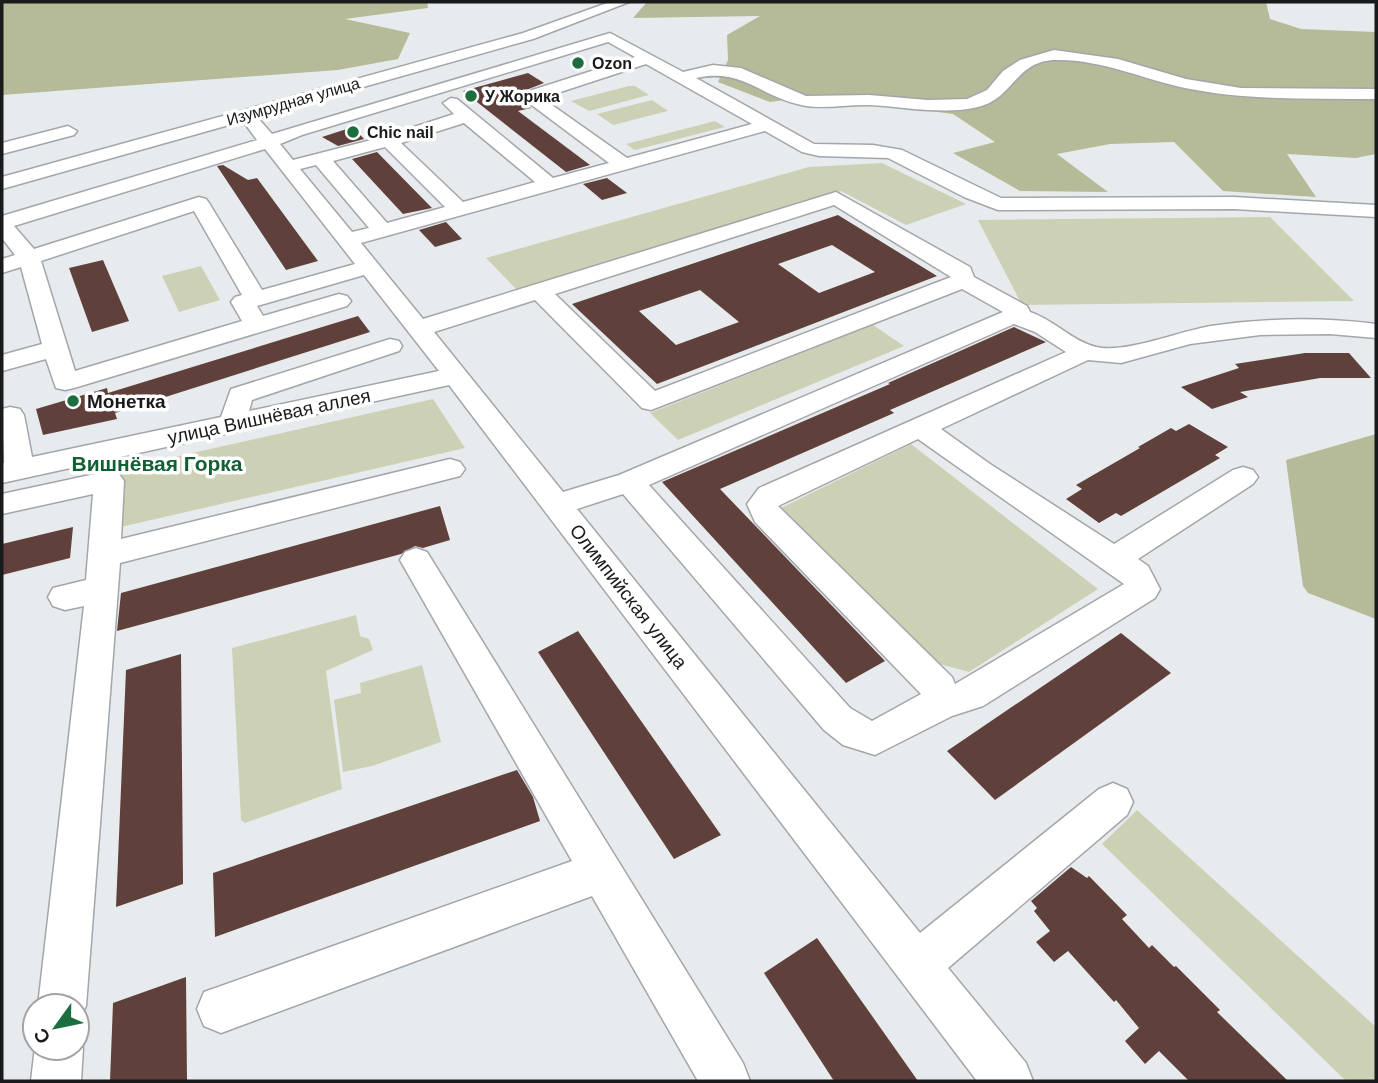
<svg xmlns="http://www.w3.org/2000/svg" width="1378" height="1083" viewBox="0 0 1378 1083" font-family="Arial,sans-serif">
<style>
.green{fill:#ccd1b6}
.forest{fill:#b5ba99}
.building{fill:#60403b;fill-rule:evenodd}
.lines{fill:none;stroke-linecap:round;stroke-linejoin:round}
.minor-casing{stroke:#a3a6a9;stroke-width:3}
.minor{fill:#fff;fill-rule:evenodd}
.poi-dot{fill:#1d6e3f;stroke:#fff;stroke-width:2.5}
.labels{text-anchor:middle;stroke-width:7;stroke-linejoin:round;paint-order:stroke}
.far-poi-label{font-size:16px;font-weight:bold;fill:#191a1b;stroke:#fff;text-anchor:start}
.far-street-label{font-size:16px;fill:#191a1b;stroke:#fff}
.poi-label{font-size:19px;font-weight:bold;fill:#191a1b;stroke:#fff;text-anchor:start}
.street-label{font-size:19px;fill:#191a1b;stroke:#fff}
.neighbourhood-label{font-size:21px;font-weight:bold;fill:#135f34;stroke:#fff}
</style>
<rect width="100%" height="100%" fill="#e8ebee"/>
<g class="green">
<path d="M629 86H635L649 95 589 111 571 101Z"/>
<path d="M652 100 668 111 613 125 597 114Z"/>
<path d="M715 121 725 127 635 150 626 144Z"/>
<path d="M882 163 966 204 906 225 841 191 519 292 486 258 809 167Z"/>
<path d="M1270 217 1354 301 1022 305 978 220Z"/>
<path d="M201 266 220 300 179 312 162 276Z"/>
<path d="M873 325 904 346 678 440 650 413Z"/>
<path d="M433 399 465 448 112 529V471Z"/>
<path d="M911 444 1098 589 969 672 936 663 781 508Z"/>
<path d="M356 615 360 636 369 639 373 650 326 671 342 789 245 823 241 820 232 648Z"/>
<path d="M422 665 441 742 372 766 343 772 334 700 361 693 360 683Z"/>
<path d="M1137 810 1376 1027V1081H1346L1102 844Z"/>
</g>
<g class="forest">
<path d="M2 2H427L428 8 345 19 410 33 398 59 338 70 2 95Z"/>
<path d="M647 2H1266L1270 19 1301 29 1376 32V154L1356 158 1287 154 1316 197 1223 191 1174 142 1110 144 1057 154 1108 192 1020 191 953 153 995 142 953 114 815 96 770 102 718 82 728 60 727 35 760 16 633 18Z"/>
<path d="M1376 434V619L1308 593 1303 586 1286 460Z"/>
</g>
<g class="building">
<path d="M528 73 544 83 521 92 518 98 531 108 518 111 590 165 566 172 463 91Z"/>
<path d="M353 127 364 139 338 146 322 137Z"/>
<path d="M377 152 432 208 403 214 352 159Z"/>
<path d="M223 165 248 180 257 178 318 261 286 270 217 166Z"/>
<path d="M607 178 627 193 602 200 583 184Z"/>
<path d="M838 215 937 276 657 384 572 304ZM832 245 875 272 819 293 778 264ZM700 290 739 322 676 345 639 311Z"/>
<path d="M446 222 462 239 435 247 419 230Z"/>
<path d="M103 260 129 321 92 332 69 268Z"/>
<path d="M358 316 370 332 115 413 117 419 43 435 36 409 107 388 108 393Z"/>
<path d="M1014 327 1046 342 890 410 894 413 720 489 885 661 846 683 662 482 890 384 888 383Z"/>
<path d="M1305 353H1349L1371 378H1320L1240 392 1248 397 1212 409 1181 387 1239 368 1235 364Z"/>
<path d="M1189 424 1228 447 1215 455 1220 458 1121 516 1116 513 1099 523 1066 499 1082 489 1076 485 1140 448 1138 447 1171 428 1176 431Z"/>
<path d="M440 506 450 540 423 548 415 546 401 554 117 631 121 593Z"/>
<path d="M73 527 70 558 2 575V544Z"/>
<path d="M578 631 721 835 674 859 538 652Z"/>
<path d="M1121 633 1171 673 995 800 947 751Z"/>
<path d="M181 654 183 884 116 907 126 670Z"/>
<path d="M517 770 533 797 540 821 215 937 213 873Z"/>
<path d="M1071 867 1087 878 1089 876 1127 915 1122 919 1149 948 1152 945 1174 967 1176 966 1220 1010 1217 1012 1288 1081H1189L1159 1051 1145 1064 1125 1041 1139 1028 1116 1000 1114 1002 1068 951 1054 962 1036 942 1050 931 1034 911 1037 908 1031 901Z"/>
<path d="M817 938 918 1081H834L764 973Z"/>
<path d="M186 977 187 1081H110L113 1003Z"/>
</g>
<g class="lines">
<defs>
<g id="minor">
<path d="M610 2H629L533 39 257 117 272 134 610 33 683 72 713 65 741 68 806 96 869 95 928 100 967 99 987 90 1003 71 1020 60 1054 50 1118 59 1186 79 1241 88 1376 89V99C1312 98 1248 101 1185 88 1143 79 1100 59 1056 60 1027 60 1018 80 1000 96 981 112 951 111 928 110 909 109 889 106 870 105 848 104 822 110 801 105 759 96 743 68 696 78L814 144 873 145 902 150 1001 198 1234 197 1376 205V217L1234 209 998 210 964 197 888 158 819 156 802 152 765 131 361 243 423 319 836 192 970 267 974 277 1027 306 1030 312C1054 320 1072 341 1096 347 1124 354 1180 331 1211 326 1266 318 1321 317 1376 324V338L1330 334 1260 335 1190 344 1121 363 1088 360 941 429 990 464 1114 544 1233 470 1243 467 1253 470 1258 477 1253 484 1138 559 1148 566 1160 589 1155 598 983 706 952 716 875 755 843 745 824 730 623 494 577 509 920 933 1099 789 1113 783 1127 789 1133 802 1127 815 948 968 1026 1063 1033 1081H977L449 385 2 483V463H4L2 409 10 407 20 409 24 415 32 457 221 417 231 389 390 339 399 341 402 346 399 351 252 400 249 411 439 371 364 275 257 306 263 316 339 294 347 296 351 301 347 306 74 388 65 390 56 388 46 359 2 371V355L42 344 21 267 2 273V259L15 255 2 238V216L257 140 243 121 2 189V177L523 33ZM608 42 635 57 523 93 521 97 609 163 553 178 457 99 451 98 443 103 454 114 383 137 293 160 280 144 302 135ZM646 64 752 124 627 158 542 98ZM464 123 535 182 463 202 401 143ZM385 147 445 207 387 223 333 161ZM265 149 355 264 262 290 209 203 206 199 199 197 34 249 14 226ZM316 165 369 228 352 232 300 169ZM834 205 951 277 655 391 555 294ZM194 211 242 295 235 297 231 302 242 321 75 371 41 261ZM962 289 1003 312 619 475 563 492 434 332 535 300 642 408 651 410ZM1014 324 1035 332 1066 352 759 488 747 504 755 522 921 694 872 721 850 708 649 485ZM918 439 1124 584 955 684 952 677 778 506Z"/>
<path d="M68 126 77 131 74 135 2 154V143Z"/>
<path d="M450 459 460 462 465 469 460 476 120 563 86 1006 77 1023V1006H38L84 606 65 610 53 606 48 597 53 588 86 580 93 494 2 514V494L109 471 119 474 124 481 121 539Z"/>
<path d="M416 548 427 552 743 1063 750 1081H698L592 896 221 1033 204 1026 197 1009 204 992 572 861 400 560 405 552Z"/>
<path d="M77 1033 83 1048 81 1081H31L35 1047 77 1048Z"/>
</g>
</defs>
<use href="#minor" class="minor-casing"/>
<use href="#minor" class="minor"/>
</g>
<g class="poi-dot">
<circle cx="578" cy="63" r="7"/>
<circle cx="471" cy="96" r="7"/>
<circle cx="353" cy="132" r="7"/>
<circle cx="73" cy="401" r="7"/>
</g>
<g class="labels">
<g class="far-poi-label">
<text x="592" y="69">Ozon</text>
<text x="485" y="102">У Жорика</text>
<text x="367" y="138">Chic nail</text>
</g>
<g class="far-street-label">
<text transform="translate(293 101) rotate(-16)" y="6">Изумрудная улица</text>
</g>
<g class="poi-label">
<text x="87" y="408">Монетка</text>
</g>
<g class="street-label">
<text transform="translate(269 416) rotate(-12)" y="7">улица Вишнёвая аллея</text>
<text transform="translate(629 596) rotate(52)" y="7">Олимпийская улица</text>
</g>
<g class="neighbourhood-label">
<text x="157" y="471">Вишнёвая Горка</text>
</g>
</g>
<rect width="1378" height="1083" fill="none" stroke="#191a1b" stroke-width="7"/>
<g transform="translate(56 1027) rotate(237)"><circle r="33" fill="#ffffff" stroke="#a3a3a4" stroke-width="2"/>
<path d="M0-5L12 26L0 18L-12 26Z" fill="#1d6e3f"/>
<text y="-10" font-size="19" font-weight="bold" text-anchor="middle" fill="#191a1b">С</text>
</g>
</svg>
